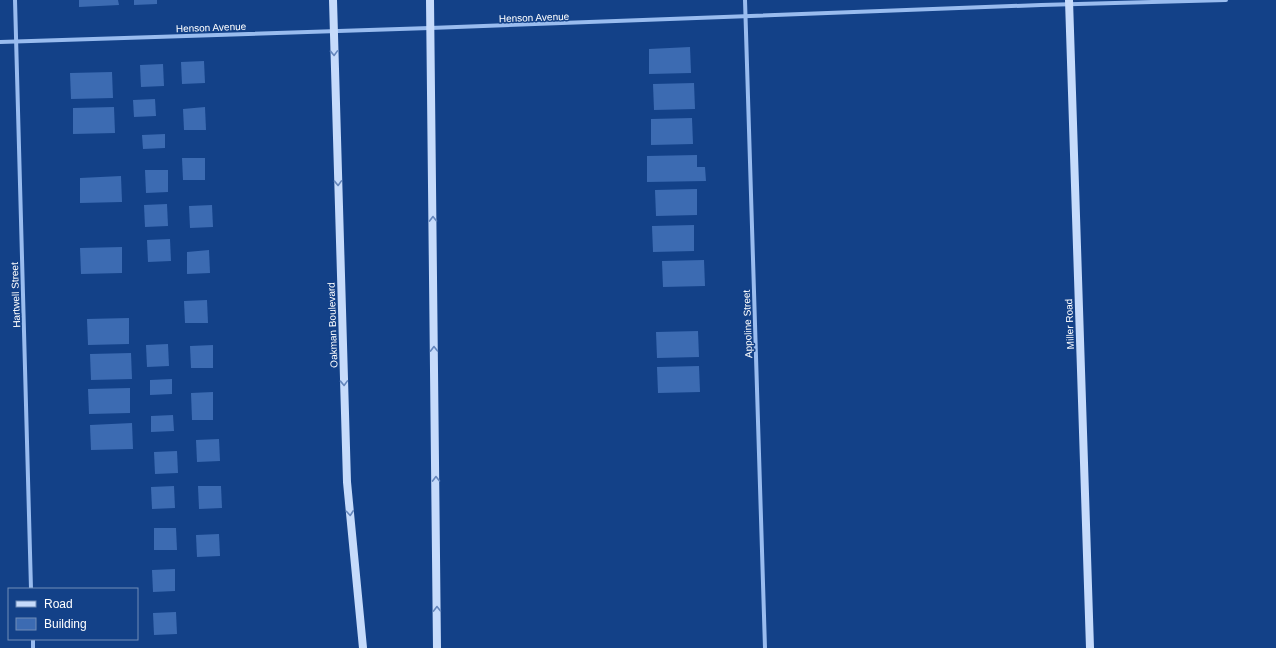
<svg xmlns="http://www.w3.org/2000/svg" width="1276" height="648" viewBox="0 0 1276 648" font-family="Helvetica,sans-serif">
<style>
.building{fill:#3c6bb2}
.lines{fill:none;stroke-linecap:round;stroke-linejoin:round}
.street{stroke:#99bcef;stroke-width:4}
.secondary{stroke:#c6dbfb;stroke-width:8}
.oneway{stroke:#6486bc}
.labels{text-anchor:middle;stroke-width:3;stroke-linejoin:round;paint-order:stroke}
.street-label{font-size:10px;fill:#fff;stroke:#134188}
</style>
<rect width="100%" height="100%" fill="#134188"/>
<g class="building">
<path d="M79 0H118L119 5 79 7Z"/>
<path d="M134 0H157V4L134 5Z"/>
<path d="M690 47 691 73 649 74V49Z"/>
<path d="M204 61 205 83 182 84 181 62Z"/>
<path d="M163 64 164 86 141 87 140 65Z"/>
<path d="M112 72 113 98 71 99 70 73Z"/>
<path d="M694 83 695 109 654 110 653 84Z"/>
<path d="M155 99 156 116 134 117 133 100Z"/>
<path d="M114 107 115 133 73 134V108Z"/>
<path d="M205 107 206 130H184L183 109Z"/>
<path d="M692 118 693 144 651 145V119Z"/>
<path d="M165 134V148L143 149 142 135Z"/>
<path d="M697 155V167H705L706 181 647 182V156Z"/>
<path d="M182 158H205V180H183Z"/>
<path d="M145 170H168V192L146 193Z"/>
<path d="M121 176 122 202 80 203V178Z"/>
<path d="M697 189V215L656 216 655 190Z"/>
<path d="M167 204 168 226 145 227 144 205Z"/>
<path d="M212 205 213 227 190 228 189 206Z"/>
<path d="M694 225V251L653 252 652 226Z"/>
<path d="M170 239 171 261 148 262 147 240Z"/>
<path d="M122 247V273L81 274 80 248Z"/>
<path d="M209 250 210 273 187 274V252Z"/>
<path d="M704 260 705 286 663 287 662 261Z"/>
<path d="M207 300 208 323H185L184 301Z"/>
<path d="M129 318V344L88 345 87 319Z"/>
<path d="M698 331 699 357 657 358 656 332Z"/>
<path d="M168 344 169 366 147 367 146 345Z"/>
<path d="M213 345V368H191L190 346Z"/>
<path d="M131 353 132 379 91 380 90 354Z"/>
<path d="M699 366 700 392 658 393 657 367Z"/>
<path d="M172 379V394L150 395V380Z"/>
<path d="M130 388V413L89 414 88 389Z"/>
<path d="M213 392V420H192L191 393Z"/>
<path d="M173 415 174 431 151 432V416Z"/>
<path d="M132 423 133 449 91 450 90 425Z"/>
<path d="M219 439 220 461 197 462 196 440Z"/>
<path d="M177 451 178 473 155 474 154 452Z"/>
<path d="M174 486 175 508 152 509 151 487Z"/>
<path d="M198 486H221L222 508 199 509Z"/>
<path d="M154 528H176L177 550H154Z"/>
<path d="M219 534 220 556 197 557 196 535Z"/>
<path d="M175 569V591L153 592 152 570Z"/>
<path d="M176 612 177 634 154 635 153 613Z"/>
</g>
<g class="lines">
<g class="street">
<path d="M15 0 31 589"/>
<path d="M745 0 765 648"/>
<path d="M0 42 430 28 1041 5 1226 0"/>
<path d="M33 639V648"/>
</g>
<g class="secondary">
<path d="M333 0 347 482 363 648"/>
<path d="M430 0 437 648"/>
<path d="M1069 0 1090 648"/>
</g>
</g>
<defs><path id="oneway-chevron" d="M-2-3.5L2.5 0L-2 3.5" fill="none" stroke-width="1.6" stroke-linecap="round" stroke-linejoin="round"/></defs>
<g class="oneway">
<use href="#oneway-chevron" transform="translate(334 53) rotate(88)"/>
<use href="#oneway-chevron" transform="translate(338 183) rotate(88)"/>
<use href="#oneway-chevron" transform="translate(433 219) rotate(-91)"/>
<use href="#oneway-chevron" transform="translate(434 349) rotate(-91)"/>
<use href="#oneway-chevron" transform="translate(344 383) rotate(88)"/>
<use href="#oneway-chevron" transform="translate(436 479) rotate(-91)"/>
<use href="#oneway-chevron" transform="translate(350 513) rotate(85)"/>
<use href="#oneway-chevron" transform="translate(437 609) rotate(-91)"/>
</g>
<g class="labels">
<g class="street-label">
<text transform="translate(534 17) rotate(-2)" y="4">Henson Avenue</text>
<text transform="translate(211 27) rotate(-2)" y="4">Henson Avenue</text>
<text transform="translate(15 295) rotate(-92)" y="4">Hartwell Street</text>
<text transform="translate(747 324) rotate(-92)" y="4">Appoline Street</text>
<text transform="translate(1069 324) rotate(-92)" y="4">Miller Road</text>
<text transform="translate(332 325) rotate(-92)" y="4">Oakman Boulevard</text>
</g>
</g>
<rect x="8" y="588" width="130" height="52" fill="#134188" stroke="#718db8"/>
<rect x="16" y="601" width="20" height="6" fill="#c6dbfb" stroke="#718db8"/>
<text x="44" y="608" font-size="12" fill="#ffffff">Road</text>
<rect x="16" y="618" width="20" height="12" fill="#3c6bb2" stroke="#718db8"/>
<text x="44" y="628" font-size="12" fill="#ffffff">Building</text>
</svg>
